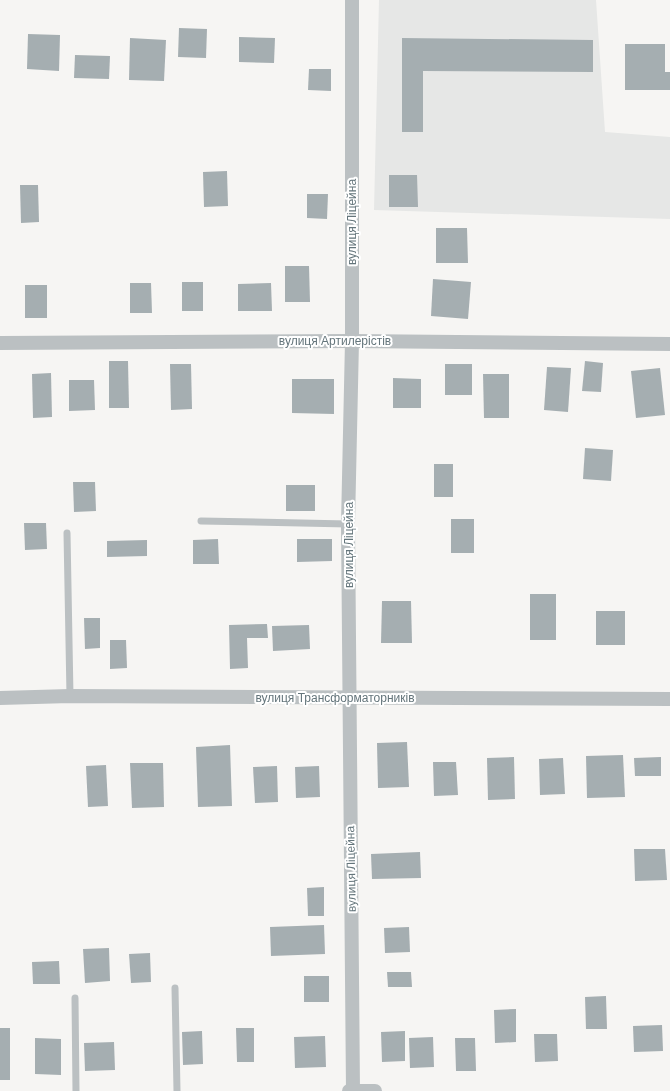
<svg xmlns="http://www.w3.org/2000/svg" width="670" height="1091" viewBox="0 0 670 1091" font-family="Arial,sans-serif">
<style>
.built{fill:#e6e7e6}
.building{fill:#a5aeb1}
.lines{fill:none;stroke-linecap:round;stroke-linejoin:round}
.lane{stroke:#bbc0c2;stroke-width:7}
.street{stroke:#bbc0c2;stroke-width:14}
.labels{text-anchor:middle;stroke-width:4;stroke-linejoin:round;paint-order:stroke}
.street-label{font-size:12px;fill:#64757b;stroke:#fff}
</style>
<rect width="100%" height="100%" fill="#f6f5f3"/>
<path class="built" d="M379 0H596L605 132 670 137V219L374 210Z"/>
<g class="building">
<path d="M179 28 207 29 206 58 178 57Z"/>
<path d="M28 34 60 35 59 71 27 69Z"/>
<path d="M239 37 275 38 274 63 239 62Z"/>
<path d="M130 38 166 40 164 81 129 80Z"/>
<path d="M402 38 593 40V72L423 71V132H402Z"/>
<path d="M625 44H665V72H670V90H625Z"/>
<path d="M75 55 110 56 109 79 74 78Z"/>
<path d="M309 69H331V91L308 90Z"/>
<path d="M227 171 228 206 204 207 203 172Z"/>
<path d="M389 175H417L418 207H389Z"/>
<path d="M20 185H38L39 222 21 223Z"/>
<path d="M307 194H328L327 219 307 218Z"/>
<path d="M436 228H467L468 263H436Z"/>
<path d="M285 266H309L310 302H285Z"/>
<path d="M433 279 471 282 468 319 431 316Z"/>
<rect x="182" y="282" width="21" height="29"/>
<path d="M130 283H151L152 313H130Z"/>
<path d="M271 283 272 311H238V284Z"/>
<rect x="25" y="285" width="22" height="33"/>
<path d="M109 361H128L129 408H109Z"/>
<path d="M585 361 603 363 601 392 582 391Z"/>
<path d="M170 364H191L192 409 171 410Z"/>
<rect x="445" y="364" width="27" height="31"/>
<path d="M547 367 571 368 568 412 544 410Z"/>
<path d="M660 368 665 415 636 418 631 371Z"/>
<path d="M51 373 52 417 33 418 32 374Z"/>
<path d="M483 374H509V418H484Z"/>
<path d="M393 378 421 379V408H393Z"/>
<path d="M292 379H334V414L292 413Z"/>
<path d="M69 380H94L95 410 69 411Z"/>
<path d="M585 448 613 450 611 481 583 479Z"/>
<rect x="434" y="464" width="19" height="33"/>
<path d="M73 482H95L96 511 74 512Z"/>
<rect x="286" y="485" width="29" height="26"/>
<rect x="451" y="519" width="23" height="34"/>
<path d="M24 523H46L47 549 25 550Z"/>
<path d="M218 539 219 564H193V540Z"/>
<path d="M297 539H332V561L297 562Z"/>
<path d="M147 540V556L107 557V541Z"/>
<rect x="530" y="594" width="26" height="46"/>
<path d="M382 601H411L412 643H381Z"/>
<rect x="596" y="611" width="29" height="34"/>
<path d="M84 618H100V648L85 649Z"/>
<path d="M267 624 268 638H247L248 668 230 669 229 625Z"/>
<path d="M309 625 310 649 273 651 272 626Z"/>
<path d="M110 640H126L127 668 110 669Z"/>
<path d="M407 742 409 787 378 788 377 743Z"/>
<path d="M230 745 232 806 198 807 196 747Z"/>
<path d="M623 755 625 797 587 798 586 756Z"/>
<path d="M514 757 515 799 488 800 487 758Z"/>
<path d="M661 757V776H635L634 758Z"/>
<path d="M563 758 565 794 540 795 539 759Z"/>
<path d="M433 762H456L458 795 434 796Z"/>
<path d="M130 763H163L164 807 132 808Z"/>
<path d="M106 765 108 806 88 807 86 766Z"/>
<path d="M277 766 278 802 255 803 253 767Z"/>
<path d="M319 766 320 797 296 798 295 767Z"/>
<path d="M634 849H665L667 880 635 881Z"/>
<path d="M420 852 421 878 372 879 371 854Z"/>
<path d="M324 887V916H308L307 888Z"/>
<path d="M324 925 325 954 271 956 270 927Z"/>
<path d="M409 927 410 952 385 953 384 928Z"/>
<path d="M109 948 110 981 85 983 83 949Z"/>
<path d="M150 953 151 982 131 983 129 954Z"/>
<path d="M59 961 60 984H33L32 962Z"/>
<path d="M387 972H411L412 987H388Z"/>
<rect x="304" y="976" width="25" height="26"/>
<path d="M606 996 607 1029H586L585 997Z"/>
<path d="M516 1009V1042L495 1043 494 1010Z"/>
<path d="M662 1025 663 1051 634 1052 633 1026Z"/>
<rect x="0" y="1028" width="10" height="52"/>
<path d="M236 1028H254V1062H237Z"/>
<path d="M202 1031 203 1064 183 1065 182 1032Z"/>
<path d="M405 1031V1061L382 1062 381 1032Z"/>
<path d="M534 1034H557L558 1061 535 1062Z"/>
<path d="M325 1036 326 1067 295 1068 294 1037Z"/>
<path d="M433 1037 434 1067 410 1068 409 1038Z"/>
<path d="M35 1038 61 1039V1075L35 1074Z"/>
<path d="M455 1038H475L476 1071H456Z"/>
<path d="M114 1042 115 1070 85 1071 84 1043Z"/>
</g>
<g class="lines">
<g class="lane">
<path d="M201 521 348 524"/>
<path d="M67 533 70 696"/>
<path d="M175 988 177 1091"/>
<path d="M75 998 76 1091"/>
</g>
<g class="street">
<path d="M352 0V341L348 524 353 1091"/>
<path d="M0 343 352 341 670 344"/>
<path d="M0 698 70 696 670 699"/>
<path d="M349 1091H375"/>
</g>
</g>
<g class="labels">
<g class="street-label">
<text transform="translate(352 222) rotate(-90)" y="4">вулиця Ліцейна</text>
<text x="335" y="345">вулиця Артилерістів</text>
<text transform="translate(349 545) rotate(-90)" y="4">вулиця Ліцейна</text>
<text x="335" y="702">вулиця Трансформаторників</text>
<text transform="translate(351 869) rotate(-91)" y="4">вулиця Ліцейна</text>
</g>
</g>
</svg>
